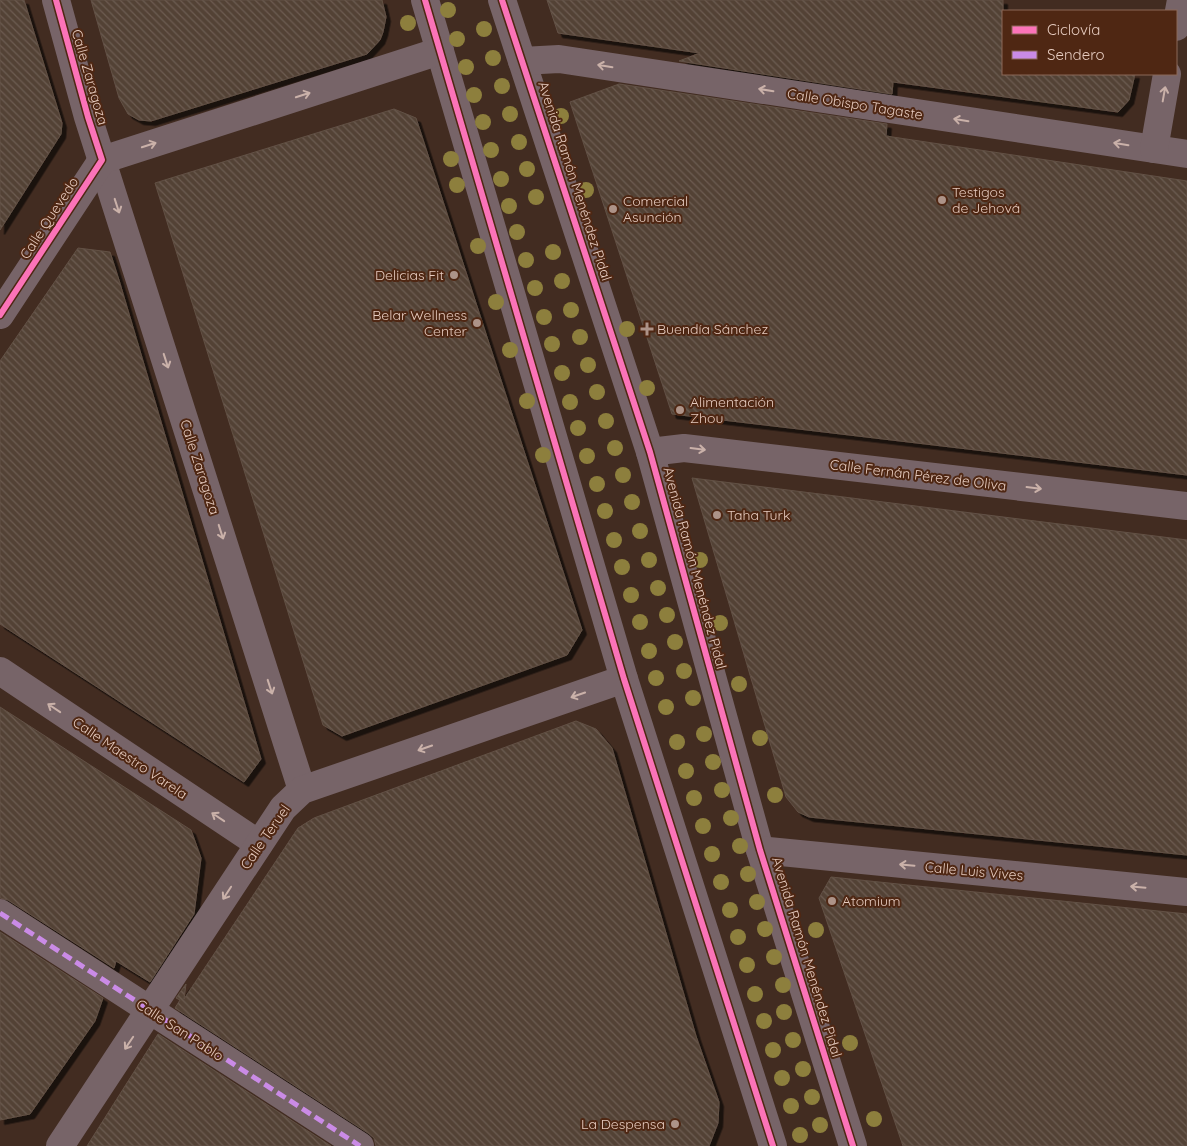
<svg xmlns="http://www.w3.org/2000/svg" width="1187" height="1146" viewBox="0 0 1187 1146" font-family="Quicksand,sans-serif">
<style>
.building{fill:url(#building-back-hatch);stroke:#625145;filter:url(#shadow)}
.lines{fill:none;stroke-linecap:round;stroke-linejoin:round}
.street{stroke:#776468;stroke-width:28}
.quiet{stroke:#ca8be6;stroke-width:5;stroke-dasharray:10 5;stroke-linecap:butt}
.cycleway-casing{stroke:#4f2713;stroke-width:9}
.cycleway{stroke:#fb73b8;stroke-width:6}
.tree{fill:#8d7f3d}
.oneway{stroke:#cab1a9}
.poi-dot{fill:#ad9388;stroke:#4f2713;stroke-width:2}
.labels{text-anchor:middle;stroke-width:4;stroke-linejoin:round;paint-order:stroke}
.street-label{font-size:14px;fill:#e6cbbf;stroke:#4f2713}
.poi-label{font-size:14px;fill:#e6cbbf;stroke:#4f2713;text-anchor:start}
</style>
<defs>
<pattern id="building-back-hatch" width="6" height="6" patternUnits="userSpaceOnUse" patternTransform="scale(1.25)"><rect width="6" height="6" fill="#534236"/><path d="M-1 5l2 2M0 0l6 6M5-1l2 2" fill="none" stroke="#6c5c51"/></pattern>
<filter id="shadow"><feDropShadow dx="4.5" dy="4.5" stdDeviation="0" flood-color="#0009"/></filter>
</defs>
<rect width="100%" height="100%" fill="#422c21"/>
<g class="building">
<path d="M0 0H24L62 123 61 134 0 230Z"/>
<path d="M91 0H382L386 17 383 32 380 40 367 54 151 121 139 120 128 114 119 98Z"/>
<path d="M547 0H1003V74H1135L1129 100 1118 112 893 82 892 94 679 61 700 53 558 33Z"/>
<path d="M619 84 887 124 886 136 1187 181V475L672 414 570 102Z"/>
<path d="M394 109 416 118 582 630 567 655 342 736 323 725 155 183Z"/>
<path d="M78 248 110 252 119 280 261 759 244 782 0 624V361Z"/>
<path d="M692 478 1187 540V855L809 817 798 812 786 797Z"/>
<path d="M0 707 191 830 201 858 194 914 150 982 116 961 114 968 8 900 0 898Z"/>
<path d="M576 721 596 729 612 748 696 1036 719 1102 718 1123 709 1146H376L374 1138 368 1133 175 1008 180 1000 176 998 186 984 184 999 298 828 314 818Z"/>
<path d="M831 877 1187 914V1146H903L819 898Z"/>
<path d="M0 932 103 998 95 1021 30 1114 0 1120Z"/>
<path d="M158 1034 331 1146H87Z"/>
</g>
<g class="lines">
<g class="street">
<path d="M56 0 88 117 302 790"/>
<path d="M425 0 624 679 773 1146"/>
<path d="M502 0 650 452 760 850 853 1146"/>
<path d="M1176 27 1181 0"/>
<path d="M522 61 559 59 1187 154"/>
<path d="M1154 149 1167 74"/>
<path d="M0 315 102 160 440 51"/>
<path d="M650 452 684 448 1187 506"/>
<path d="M0 671 259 844"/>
<path d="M760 850 1187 892"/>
<path d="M0 913 360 1146"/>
<path d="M60 1146 283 808 302 790 624 679"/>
</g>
<path class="quiet" d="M0 913 360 1146"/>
<defs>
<g id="cycleway">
<path d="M425 0 624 679 773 1146"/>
<path d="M502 0 650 452 760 850 853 1146"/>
<path d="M0 315 102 160 88 117 56 0"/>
</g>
</defs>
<use href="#cycleway" class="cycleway-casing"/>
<use href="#cycleway" class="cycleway"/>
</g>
<g class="tree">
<circle cx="448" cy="10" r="8"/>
<circle cx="408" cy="23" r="8"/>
<circle cx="484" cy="29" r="8"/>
<circle cx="457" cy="39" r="8"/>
<circle cx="493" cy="58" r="8"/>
<circle cx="466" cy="67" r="8"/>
<circle cx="502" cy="86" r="8"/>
<circle cx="474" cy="95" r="8"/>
<circle cx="510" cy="114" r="8"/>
<circle cx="561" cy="116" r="8"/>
<circle cx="483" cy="122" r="8"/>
<circle cx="519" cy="142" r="8"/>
<circle cx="491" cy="150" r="8"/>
<circle cx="451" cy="159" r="8"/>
<circle cx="527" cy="169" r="8"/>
<circle cx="501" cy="179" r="8"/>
<circle cx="457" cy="185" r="8"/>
<circle cx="586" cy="190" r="8"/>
<circle cx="536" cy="197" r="8"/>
<circle cx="509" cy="206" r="8"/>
<circle cx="517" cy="232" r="8"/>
<circle cx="478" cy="246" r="8"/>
<circle cx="553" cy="252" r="8"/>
<circle cx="526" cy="260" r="8"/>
<circle cx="562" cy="281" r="8"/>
<circle cx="535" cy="288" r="8"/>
<circle cx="496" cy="302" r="8"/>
<circle cx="571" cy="310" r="8"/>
<circle cx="544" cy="317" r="8"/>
<circle cx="627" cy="329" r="8"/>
<circle cx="580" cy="337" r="8"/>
<circle cx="552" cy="344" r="8"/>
<circle cx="510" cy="350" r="8"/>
<circle cx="588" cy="365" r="8"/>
<circle cx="562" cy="373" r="8"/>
<circle cx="647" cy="388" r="8"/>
<circle cx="597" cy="392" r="8"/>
<circle cx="527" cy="401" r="8"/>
<circle cx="570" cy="402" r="8"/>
<circle cx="606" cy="421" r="8"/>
<circle cx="578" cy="428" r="8"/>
<circle cx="615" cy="448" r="8"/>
<circle cx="543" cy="455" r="8"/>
<circle cx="587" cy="456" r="8"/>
<circle cx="623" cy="475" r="8"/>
<circle cx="597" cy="484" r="8"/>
<circle cx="632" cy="502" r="8"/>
<circle cx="605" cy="511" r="8"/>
<circle cx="640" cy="531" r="8"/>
<circle cx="614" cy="540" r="8"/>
<circle cx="649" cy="560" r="8"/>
<circle cx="700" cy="560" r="8"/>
<circle cx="622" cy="567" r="8"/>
<circle cx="658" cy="588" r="8"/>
<circle cx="631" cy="595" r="8"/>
<circle cx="667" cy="615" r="8"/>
<circle cx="640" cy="622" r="8"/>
<circle cx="720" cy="623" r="8"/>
<circle cx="675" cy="642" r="8"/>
<circle cx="649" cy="651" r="8"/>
<circle cx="684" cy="671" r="8"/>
<circle cx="656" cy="678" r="8"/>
<circle cx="739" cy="684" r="8"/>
<circle cx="693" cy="698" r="8"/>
<circle cx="666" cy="707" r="8"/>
<circle cx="704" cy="734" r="8"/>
<circle cx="760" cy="738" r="8"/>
<circle cx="677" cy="742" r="8"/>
<circle cx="713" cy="762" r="8"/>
<circle cx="686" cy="771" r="8"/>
<circle cx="722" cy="790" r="8"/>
<circle cx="775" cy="795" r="8"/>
<circle cx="694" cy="798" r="8"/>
<circle cx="731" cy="818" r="8"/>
<circle cx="703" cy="826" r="8"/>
<circle cx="740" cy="846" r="8"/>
<circle cx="712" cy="854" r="8"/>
<circle cx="748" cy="874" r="8"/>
<circle cx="721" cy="882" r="8"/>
<circle cx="757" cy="902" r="8"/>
<circle cx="730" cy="910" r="8"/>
<circle cx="765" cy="929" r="8"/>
<circle cx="816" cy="930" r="8"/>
<circle cx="738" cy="937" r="8"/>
<circle cx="774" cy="957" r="8"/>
<circle cx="747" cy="965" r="8"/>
<circle cx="783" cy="985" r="8"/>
<circle cx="755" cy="994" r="8"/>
<circle cx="784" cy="1012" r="8"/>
<circle cx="764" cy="1021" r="8"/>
<circle cx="793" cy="1040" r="8"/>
<circle cx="850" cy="1043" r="8"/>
<circle cx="773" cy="1050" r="8"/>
<circle cx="803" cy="1069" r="8"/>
<circle cx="782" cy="1078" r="8"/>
<circle cx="812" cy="1097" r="8"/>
<circle cx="791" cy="1106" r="8"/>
<circle cx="874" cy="1119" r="8"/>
<circle cx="820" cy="1125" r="8"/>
<circle cx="800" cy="1135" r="8"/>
</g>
<defs><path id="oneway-shaft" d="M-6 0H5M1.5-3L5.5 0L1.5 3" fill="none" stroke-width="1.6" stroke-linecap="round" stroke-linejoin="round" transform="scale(1.25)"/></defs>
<g class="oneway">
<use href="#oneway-shaft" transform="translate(605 66) rotate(-171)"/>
<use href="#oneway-shaft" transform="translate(766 90) rotate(-171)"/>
<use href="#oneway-shaft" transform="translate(1164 94) rotate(-80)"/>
<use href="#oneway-shaft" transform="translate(303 95) rotate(-18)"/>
<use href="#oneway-shaft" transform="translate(961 120) rotate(-171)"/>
<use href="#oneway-shaft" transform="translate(1121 144) rotate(-171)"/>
<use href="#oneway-shaft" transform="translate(149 145) rotate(-18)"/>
<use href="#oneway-shaft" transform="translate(117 206) rotate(72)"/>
<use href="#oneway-shaft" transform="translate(166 361) rotate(72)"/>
<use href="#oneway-shaft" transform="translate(698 449) rotate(7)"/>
<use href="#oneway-shaft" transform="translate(1034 488) rotate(7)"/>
<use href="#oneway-shaft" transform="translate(221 532) rotate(72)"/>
<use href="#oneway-shaft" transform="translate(270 687) rotate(72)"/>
<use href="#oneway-shaft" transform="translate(578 695) rotate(161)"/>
<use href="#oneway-shaft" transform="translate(54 708) rotate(-146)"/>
<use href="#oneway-shaft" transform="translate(425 748) rotate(161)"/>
<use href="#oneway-shaft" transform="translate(218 817) rotate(-146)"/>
<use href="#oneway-shaft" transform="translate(907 865) rotate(-175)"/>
<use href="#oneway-shaft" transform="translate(1138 887) rotate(-175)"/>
<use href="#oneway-shaft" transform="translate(227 893) rotate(123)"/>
<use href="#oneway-shaft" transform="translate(129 1043) rotate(124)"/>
</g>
<g class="poi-dot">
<circle cx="942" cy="200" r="5"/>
<circle cx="613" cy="209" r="5"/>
<circle cx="454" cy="275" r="5"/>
<circle cx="477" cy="323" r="5"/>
<path d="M644.5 321.5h5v5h5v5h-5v5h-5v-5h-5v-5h5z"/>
<circle cx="680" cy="410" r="5"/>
<circle cx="717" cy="515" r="5"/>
<circle cx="832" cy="901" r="5"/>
<circle cx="675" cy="1124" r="5"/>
</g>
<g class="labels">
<g class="street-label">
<text transform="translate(90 77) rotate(74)" y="5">Calle Zaragoza</text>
<text transform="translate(855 104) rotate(9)" y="5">Calle Obispo Tagaste</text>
<text transform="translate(575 181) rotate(72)" y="5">Avenida Ramón Menéndez Pidal</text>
<text transform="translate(49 218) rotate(-57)" y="5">Calle Quevedo</text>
<text transform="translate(200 467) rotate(72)" y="5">Calle Zaragoza</text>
<text transform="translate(918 475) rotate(7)" y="5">Calle Fernán Pérez de Oliva</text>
<text transform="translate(695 568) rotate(75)" y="5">Avenida Ramón Menéndez Pidal</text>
<text transform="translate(130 758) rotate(34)" y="5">Calle Maestro Varela</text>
<text transform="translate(265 837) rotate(-55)" y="5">Calle Teruel</text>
<text transform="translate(974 871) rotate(5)" y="5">Calle Luis Vives</text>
<text transform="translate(807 957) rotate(73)" y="5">Avenida Ramón Menéndez Pidal</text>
<text transform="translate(180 1030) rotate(33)" y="5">Calle San Pablo</text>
</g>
<g class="poi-label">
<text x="952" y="197">Testigos<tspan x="952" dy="16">de Jehová</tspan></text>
<text x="623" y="206">Comercial<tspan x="623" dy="16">Asunción</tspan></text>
<text x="444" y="280" text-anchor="end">Delicias Fit</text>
<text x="467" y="320" text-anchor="end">Belar Wellness<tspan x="467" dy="16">Center</tspan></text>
<text x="657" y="334">Buendía Sánchez</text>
<text x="690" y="407">Alimentación<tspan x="690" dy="16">Zhou</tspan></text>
<text x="727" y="520">Taha Turk</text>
<text x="842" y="906">Atomium</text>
<text x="665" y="1129" text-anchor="end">La Despensa</text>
</g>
</g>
<rect x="1002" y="10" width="175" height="65" fill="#4f2713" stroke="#8b6958"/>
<rect x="1012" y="26" width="25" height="8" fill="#fb73b8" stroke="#8b6958"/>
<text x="1047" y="35" font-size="15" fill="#e6cbbf">Ciclovía</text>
<rect x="1012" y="51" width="25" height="8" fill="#ca8be6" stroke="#8b6958"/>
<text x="1047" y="60" font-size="15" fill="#e6cbbf">Sendero</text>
</svg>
